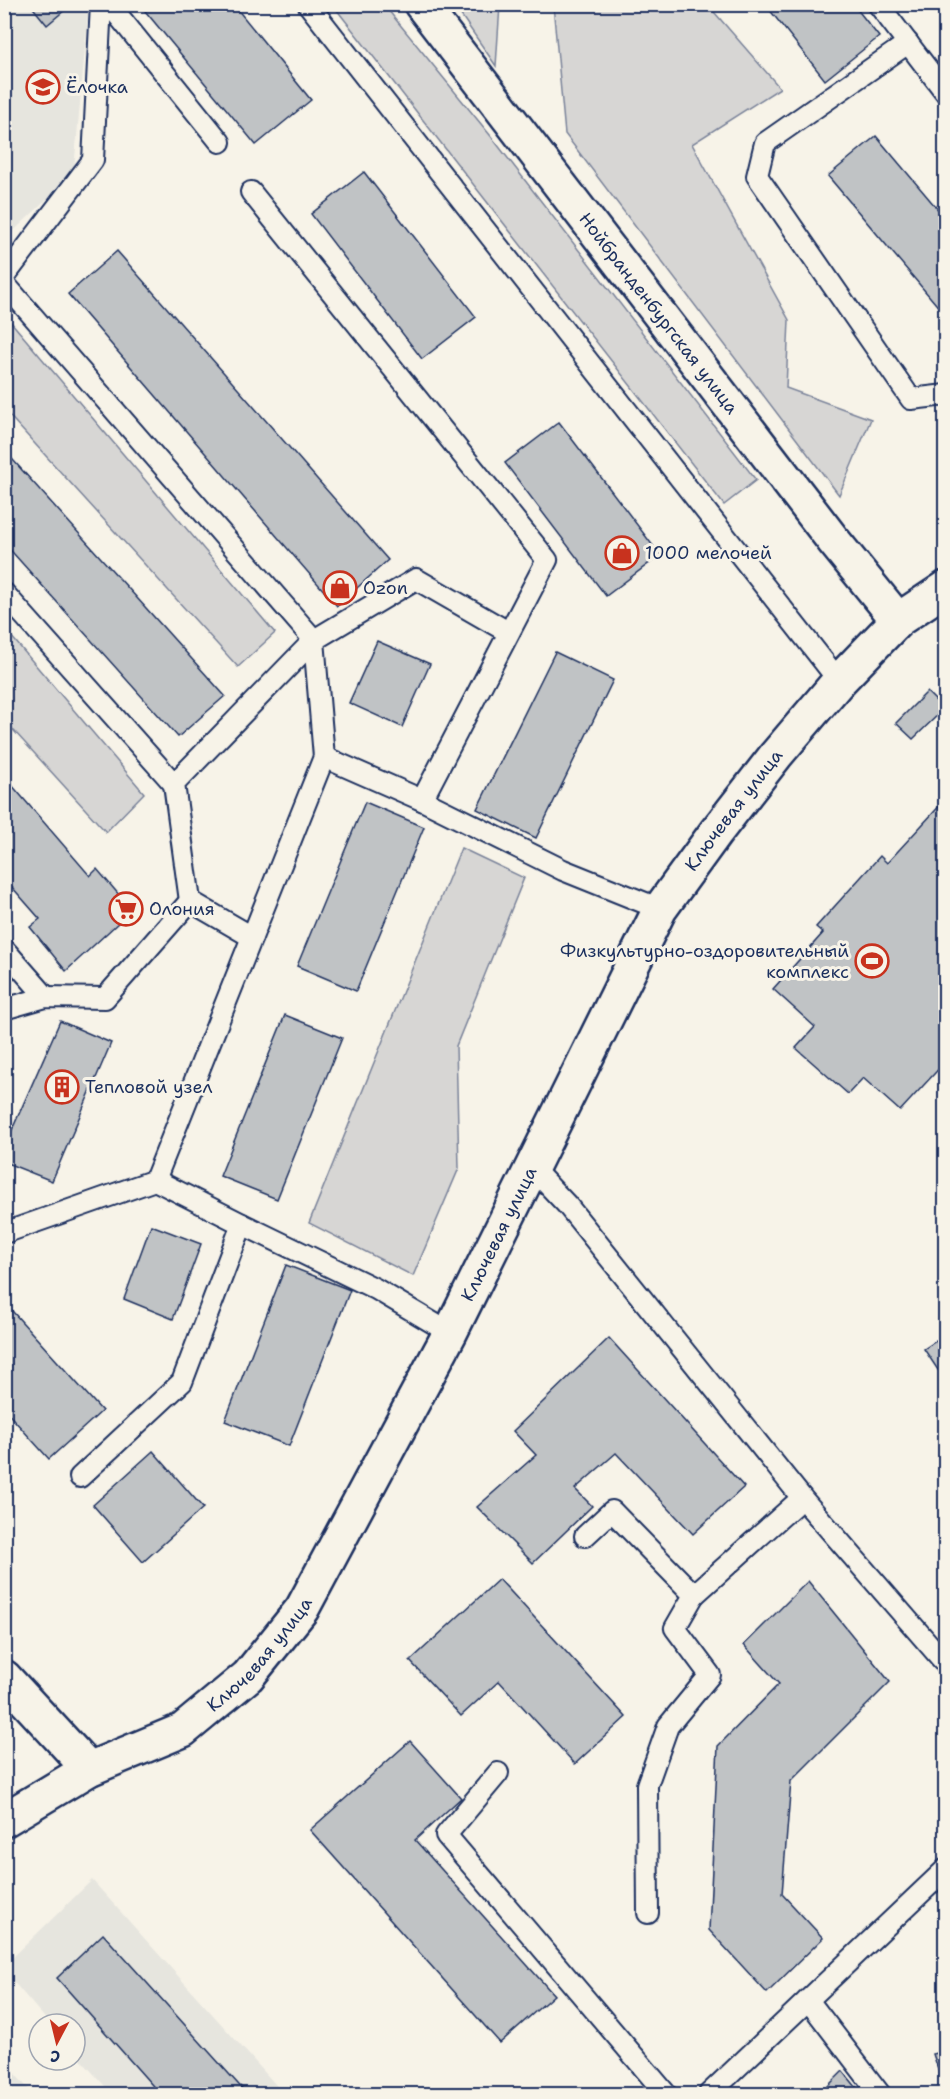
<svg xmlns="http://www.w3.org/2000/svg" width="950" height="2099" viewBox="0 0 950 2099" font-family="'Shantell Sans',sans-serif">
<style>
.built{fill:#e6e5de}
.green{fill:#d7d6d4;stroke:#798299;stroke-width:1.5}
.building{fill:#c0c3c5;stroke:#1b2f5e;stroke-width:1.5}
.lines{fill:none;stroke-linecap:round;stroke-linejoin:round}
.lane-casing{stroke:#1b2f5e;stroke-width:24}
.street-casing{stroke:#1b2f5e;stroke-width:38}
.secondary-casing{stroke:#1b2f5e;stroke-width:38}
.lane{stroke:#f7f3e8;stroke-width:20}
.street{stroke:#f7f3e8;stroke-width:33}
.secondary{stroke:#f7f3e8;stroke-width:33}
.labels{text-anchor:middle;stroke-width:6;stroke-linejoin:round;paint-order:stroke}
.poi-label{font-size:18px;fill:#1b2f5e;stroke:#f7f3e8;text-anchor:start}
.street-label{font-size:18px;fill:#1b2f5e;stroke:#f7f3e8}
</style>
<rect width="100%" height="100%" fill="#f7f3e8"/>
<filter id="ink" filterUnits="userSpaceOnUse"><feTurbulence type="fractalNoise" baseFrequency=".0167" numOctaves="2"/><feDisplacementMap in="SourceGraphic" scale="12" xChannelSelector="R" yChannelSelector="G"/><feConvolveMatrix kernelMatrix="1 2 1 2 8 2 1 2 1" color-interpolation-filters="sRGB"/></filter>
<g filter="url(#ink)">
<g class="built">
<path d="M5 5H89L74 169 55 192 5 239Z"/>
<path d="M92 1880 284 2094H112L75 2053V2024H50L5 1972 4 1966Z"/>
<path d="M4 2063H5L33 2094H5Z"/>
</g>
<g class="green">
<path d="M333 5H384L490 135 756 480 724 505Z"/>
<path d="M454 5H500L496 66Z"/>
<path d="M553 5H708L780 88 692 144 789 320 786 388 871 419 839 495 565 134Z"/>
<path d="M5 315 275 633 238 667 5 411Z"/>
<path d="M5 629 144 793 106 832 5 721Z"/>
<path d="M461 848 524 878 456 1046 459 1168 413 1276 309 1223Z"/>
</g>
<g class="building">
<path d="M30 4H72L47 25Z"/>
<path d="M143 4H233L311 100 256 145 141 6Z"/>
<path d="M765 4H853L879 37 825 80Z"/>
<path d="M876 136 946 219V316L828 176Z"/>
<path d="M364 172 476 317 422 359 311 214Z"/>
<path d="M117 251 388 560 337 606 68 294Z"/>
<path d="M559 422 660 555 606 596 505 463Z"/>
<path d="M4 450 225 696 178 737 4 543Z"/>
<path d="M377 641 430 664 402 727 349 703Z"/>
<path d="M555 652 613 680 536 838 477 809Z"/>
<path d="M927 692 944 709 913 739 896 723Z"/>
<path d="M4 776 90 876 97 869 132 910 66 971 30 927 40 919 4 878Z"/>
<path d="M946 799V1061L900 1111 863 1078 848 1094 796 1048 815 1027 773 989 823 933 816 927 880 856 887 863Z"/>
<path d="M365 802 424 827 356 991 297 966Z"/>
<path d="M285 1015 342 1038 277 1199 220 1176Z"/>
<path d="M60 1021 111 1043 52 1181 4 1162V1148Z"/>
<path d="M151 1225 201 1244 173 1319 124 1299Z"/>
<path d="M286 1265 350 1290 289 1446 225 1421Z"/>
<path d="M4 1302 102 1411 49 1459 4 1409Z"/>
<path d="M609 1338 744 1487 693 1534 616 1453 575 1489 592 1506 533 1563 477 1507 536 1455 513 1431Z"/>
<path d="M936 1341 946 1355V1365L938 1370 924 1349Z"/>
<path d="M153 1451 203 1508 143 1562 93 1505Z"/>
<path d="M499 1579 626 1717 575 1764 499 1681 461 1716 410 1661Z"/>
<path d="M808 1581 890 1682 791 1781 782 1894 823 1938 767 1993 709 1930 718 1746 779 1684 744 1645Z"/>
<path d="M410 1741 461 1798 415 1840 554 1995 500 2043 310 1830Z"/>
<path d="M103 1934 247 2094H160L57 1978Z"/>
<path d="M946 2051V2092L933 2054Z"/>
<path d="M843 2071 862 2094H820Z"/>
</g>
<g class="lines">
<defs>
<g id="lane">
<path d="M109 4 220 142"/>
<path d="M308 4 839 681"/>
<path d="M878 4 946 93"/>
<path d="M908 43 765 143 757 176 911 399 946 395"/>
<path d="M251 192 547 560 422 800"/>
<path d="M4 277 93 160 101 4"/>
<path d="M4 283 314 640 324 757"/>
<path d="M4 593 174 784"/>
<path d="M190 901 174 784 314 640 416 579 508 632"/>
<path d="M4 949 46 997"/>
<path d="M4 1009 46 997 105 998 190 901 252 937"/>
<path d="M533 1169 567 1205 802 1498 946 1664"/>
<path d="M242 1224 376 1289 450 1333"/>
<path d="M4 1233 155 1180 324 757 422 800 563 870 660 909"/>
<path d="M80 1477 182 1382 242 1224 155 1180"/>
<path d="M585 1536 612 1511 694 1595 675 1628 710 1675 668 1726 647 1785 648 1913"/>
<path d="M694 1595 802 1498"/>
<path d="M498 1773 446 1835 666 2094"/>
<path d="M808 2000 880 2094"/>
<path d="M709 2094 946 1869"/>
</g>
<g id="street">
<path id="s1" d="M421 4 833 540 898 620"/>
</g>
<g id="secondary">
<path d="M4 1677 89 1769"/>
<path id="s2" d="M4 1820 89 1769 183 1730 248 1676 302 1609 450 1333 660 909 716 832 776 755 839 681 898 620 946 588"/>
</g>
</defs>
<use href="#lane" class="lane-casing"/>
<use href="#street" class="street-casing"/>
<use href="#secondary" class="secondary-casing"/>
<use href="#lane" class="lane"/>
<use href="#street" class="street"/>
<use href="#secondary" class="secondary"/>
</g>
</g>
<defs>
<symbol id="school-ring" viewBox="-11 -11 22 22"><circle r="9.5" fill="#f7f3e8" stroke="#c8321e" stroke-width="1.5"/><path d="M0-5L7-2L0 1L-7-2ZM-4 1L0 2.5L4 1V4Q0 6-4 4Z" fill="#c8321e"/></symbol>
<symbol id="shop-ring" viewBox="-11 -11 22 22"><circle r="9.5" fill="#f7f3e8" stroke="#c8321e" stroke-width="1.5"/><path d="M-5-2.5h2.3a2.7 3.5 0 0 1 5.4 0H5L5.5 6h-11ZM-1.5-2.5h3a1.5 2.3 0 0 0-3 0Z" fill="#c8321e"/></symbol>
<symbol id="supermarket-ring" viewBox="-11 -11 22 22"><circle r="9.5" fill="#f7f3e8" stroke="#c8321e" stroke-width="1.5"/><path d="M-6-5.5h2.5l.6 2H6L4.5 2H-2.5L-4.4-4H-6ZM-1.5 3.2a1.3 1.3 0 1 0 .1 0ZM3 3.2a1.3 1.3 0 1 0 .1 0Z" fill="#c8321e"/></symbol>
<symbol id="stadium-ring" viewBox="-11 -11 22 22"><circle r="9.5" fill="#f7f3e8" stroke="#c8321e" stroke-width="1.5"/><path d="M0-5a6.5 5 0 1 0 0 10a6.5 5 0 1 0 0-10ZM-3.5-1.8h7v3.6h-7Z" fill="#c8321e"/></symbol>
<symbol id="building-ring" viewBox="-11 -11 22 22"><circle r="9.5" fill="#f7f3e8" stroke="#c8321e" stroke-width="1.5"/><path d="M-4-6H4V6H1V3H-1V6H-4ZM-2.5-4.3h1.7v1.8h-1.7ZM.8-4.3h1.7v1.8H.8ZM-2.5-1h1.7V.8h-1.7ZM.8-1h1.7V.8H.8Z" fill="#c8321e"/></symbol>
</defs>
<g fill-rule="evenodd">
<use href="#school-ring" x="24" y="68" width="38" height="38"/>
<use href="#shop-ring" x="603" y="534" width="38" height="38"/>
<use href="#shop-ring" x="321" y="569" width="38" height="38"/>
<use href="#supermarket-ring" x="107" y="890" width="38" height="38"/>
<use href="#stadium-ring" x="853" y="942" width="38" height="38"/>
<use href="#building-ring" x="43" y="1068" width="38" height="38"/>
</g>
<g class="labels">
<g class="poi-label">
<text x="66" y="93">Ёлочка</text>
<text x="645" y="559">1000 мелочей</text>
<text x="363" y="594">Ozon</text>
<text x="149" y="915">Олония</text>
<text x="849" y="957" text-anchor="end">Физкультурно-оздоровительный<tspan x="849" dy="21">комплекс</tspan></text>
<text x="85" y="1093">Тепловой узел</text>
</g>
<g class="street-label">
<text dy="6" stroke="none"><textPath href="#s1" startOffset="390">Нойбранденбургская улица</textPath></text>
<text dy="6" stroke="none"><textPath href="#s2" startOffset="1281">Ключевая улица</textPath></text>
<text dy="6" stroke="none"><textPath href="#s2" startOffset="795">Ключевая улица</textPath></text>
<text dy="6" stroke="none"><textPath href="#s2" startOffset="309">Ключевая улица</textPath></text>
</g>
</g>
<rect width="950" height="2099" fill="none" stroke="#f7f3e8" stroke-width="24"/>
<rect x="12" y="12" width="926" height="2075" fill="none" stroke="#1b2f5e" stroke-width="2" filter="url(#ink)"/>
<g transform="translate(57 2042) rotate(187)"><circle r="28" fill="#f7f3e8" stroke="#9fa5b1" stroke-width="1.5"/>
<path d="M0-4.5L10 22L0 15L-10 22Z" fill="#c8321e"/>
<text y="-9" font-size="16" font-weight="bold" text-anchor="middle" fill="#1b2f5e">С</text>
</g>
</svg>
